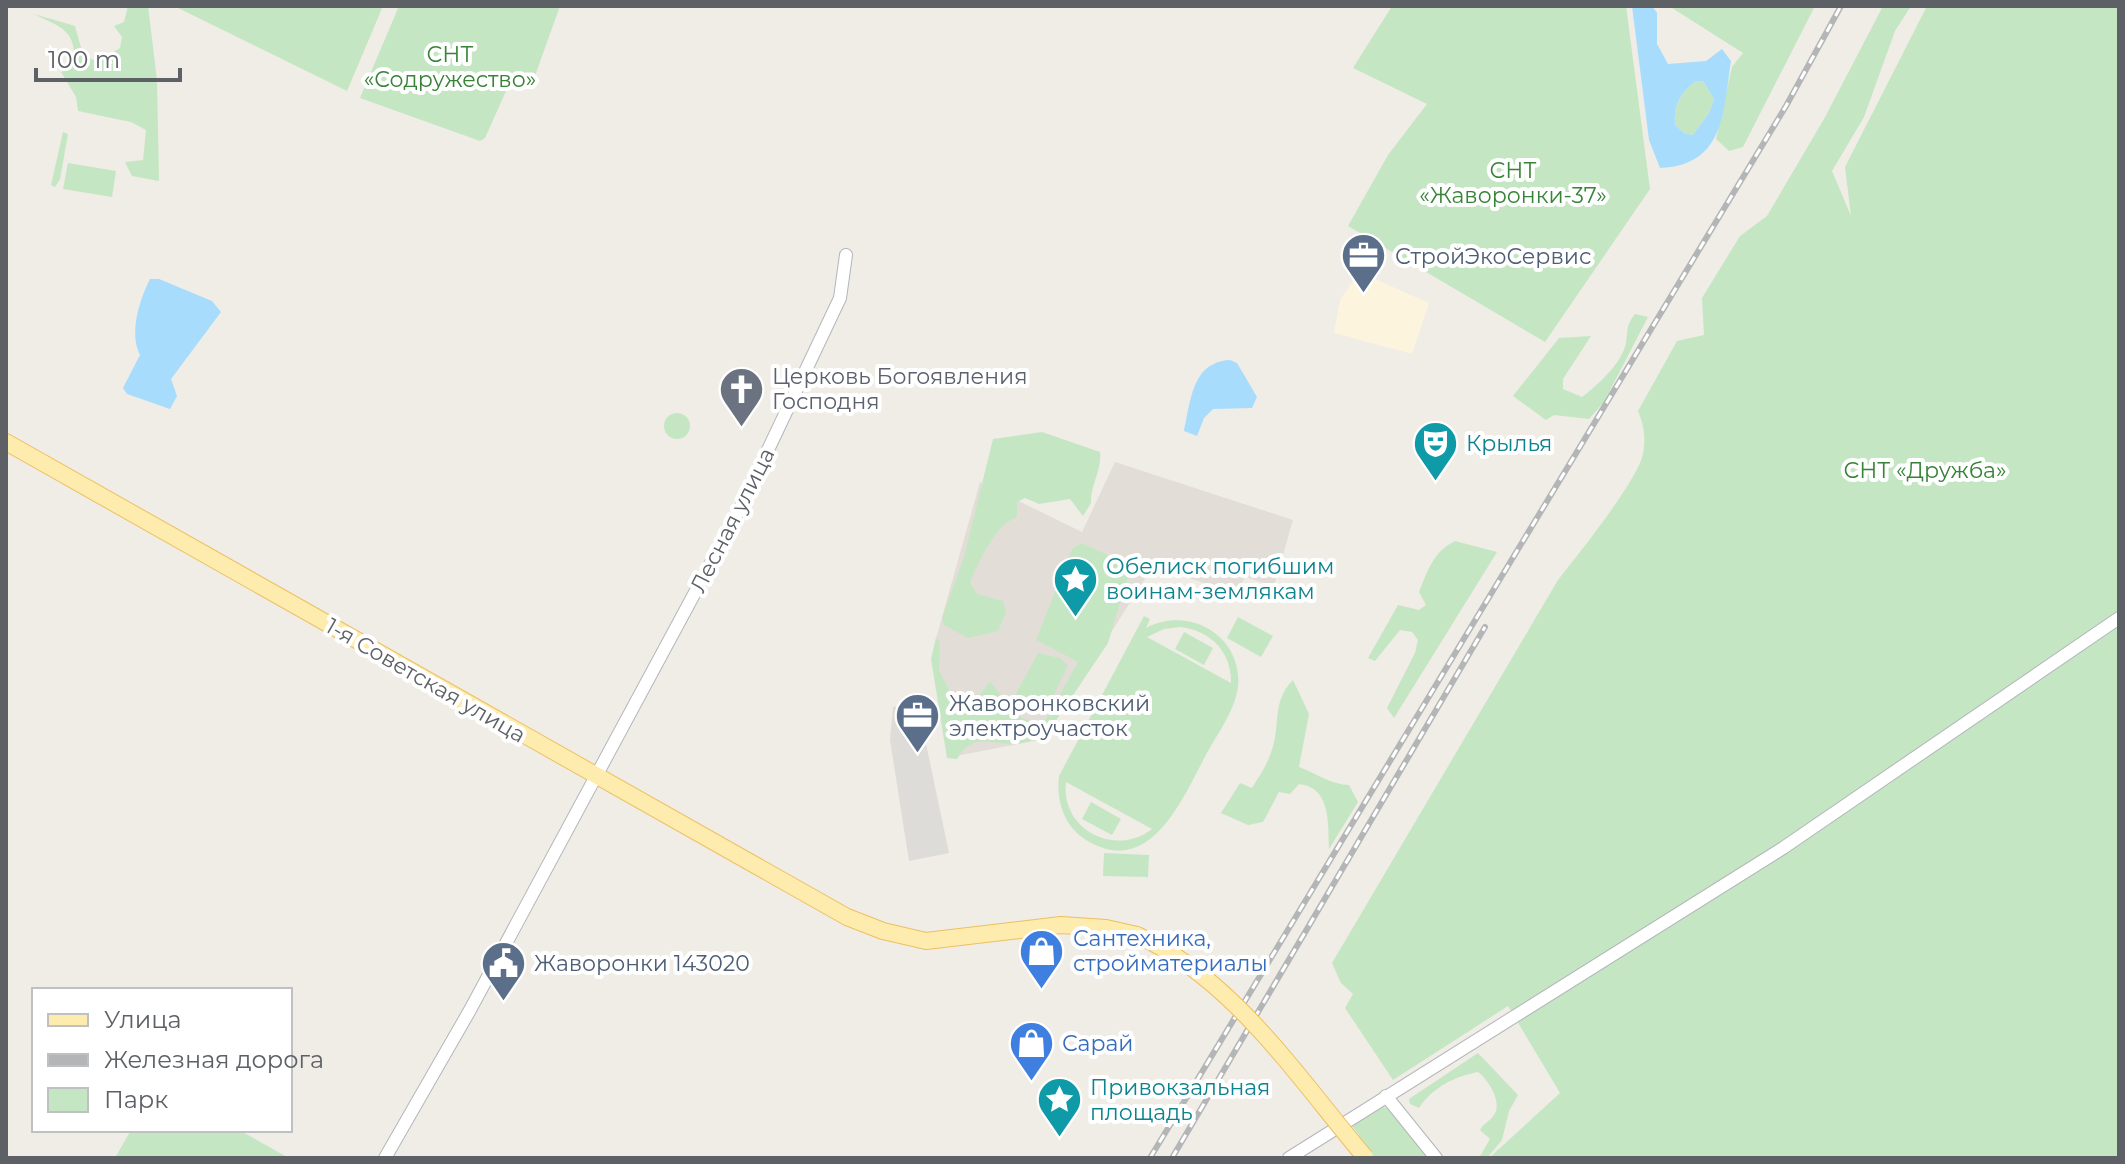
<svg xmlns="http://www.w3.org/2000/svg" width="2125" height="1164" viewBox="0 0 2125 1164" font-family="Montserrat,sans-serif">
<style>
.commercial{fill:#fdf4dd}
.industrial{fill:#dedcd8}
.education{fill:#e2ded7}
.green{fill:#c5e6c3;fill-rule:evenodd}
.water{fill:#a8dcfd;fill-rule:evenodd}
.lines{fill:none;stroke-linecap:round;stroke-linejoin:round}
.minor-casing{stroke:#b3b6ba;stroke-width:14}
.major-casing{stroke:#eebf60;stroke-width:18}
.minor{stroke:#fff;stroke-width:12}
.major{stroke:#fdecad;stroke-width:16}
.rail-casing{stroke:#b4b5b6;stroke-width:6}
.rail{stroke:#fff;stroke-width:3;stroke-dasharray:9;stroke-linecap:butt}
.major-bridge-casing{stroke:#eebf60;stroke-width:18;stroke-linecap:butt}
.major-bridge{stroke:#fdecad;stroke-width:16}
.labels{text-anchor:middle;stroke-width:8;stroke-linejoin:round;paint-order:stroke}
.park-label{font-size:22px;fill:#378337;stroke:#fff}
.service-label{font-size:22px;fill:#4e5e75;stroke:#fff;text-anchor:start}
.worship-label{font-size:22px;fill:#5b616d;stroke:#fff;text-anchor:start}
.culture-label{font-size:22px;fill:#0d838f;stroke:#fff;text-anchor:start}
.street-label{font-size:22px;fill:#5d6166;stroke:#fff}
.shop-label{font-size:22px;fill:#366cbe;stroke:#fff;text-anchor:start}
</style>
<rect width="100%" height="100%" fill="#efede6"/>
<path class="commercial" d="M1359 272 1429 303 1412 354 1334 333 1340 300Z"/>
<path class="industrial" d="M917 701 949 853 909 861 890 740 893 707Z"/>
<path class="education" d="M1115 462 1293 520 1274 586 1245 577 1237 594 1153 566 1044 739 951 757 935 642 980 482 1082 532Z"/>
<g class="green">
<path d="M128 6H148L157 80 159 181 132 176 125 162 143 160 146 130 131 122 78 111 76 97 61 72C70 68 74 62 74 52 73 28 53 24 34 14L75 26 83 55 98 62 120 48 122 37 114 26 124 22Z"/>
<path d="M174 6H383L347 91Z"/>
<path d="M399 6H560L531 87 511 80 485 138 480 141 360 98Z"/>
<path d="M1392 6H1626L1650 189 1545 342 1348 226 1388 155 1427 104 1353 68Z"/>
<path d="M1669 6H1815L1743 147 1729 151 1716 139 1732 67 1743 53Z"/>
<path d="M1883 6H1911L1895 31 1864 117 1832 171 1851 216 1845 167 1927 6H2119V1158H1489L1560 1093 1508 1006 1393 1080 1345 1008 1353 994 1341 983 1332 963 1558 580C1577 556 1638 480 1643 454 1646 438 1644 425 1638 411L1677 341 1704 335 1702 298 1740 236 1767 216 1824 119Z"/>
<path d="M1696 81H1703L1714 99 1709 113 1693 135 1684 133 1675 125C1673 106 1680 92 1696 81Z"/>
<path d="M63 132 68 134 60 179 55 187 51 185Z"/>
<path d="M68 163 116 171 112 197 63 189Z"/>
<path d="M1635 314 1648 317 1604 402 1589 419 1554 415 1546 420 1513 396 1559 338 1591 336 1563 379V389L1582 397C1598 385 1622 363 1626 343 1628 329 1626 326 1635 314Z"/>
<circle cx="677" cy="426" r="13"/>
<path d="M1042 432 1100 452C1102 471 1090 486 1091 503L1083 516 1070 499 1039 504 1025 498 1017 502V517C995 524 979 562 970 582L977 594 1003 601 1006 613 998 631 968 638 944 625 942 618 964 557 993 439Z"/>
<path d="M1455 541 1497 552 1394 718 1387 708 1415 653 1418 640 1412 632 1400 630 1375 661 1368 658 1398 605 1419 610 1426 605 1419 592C1428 570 1433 552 1455 541Z"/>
<path d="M1082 543 1131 566 1108 643 1045 737C1035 739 1023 744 1014 744 989 745 975 731 957 759L947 758 931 659 936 638 940 642 939 670 957 706 973 705 990 681 1017 716 1042 726 1078 662 1036 640 1072 549Z"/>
<path d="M1144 616 1150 619 1146 628C1189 605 1243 636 1238 687 1235 710 1218 733 1207 753 1183 797 1151 880 1086 840 1064 826 1056 801 1059 776ZM1180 627C1210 630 1232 652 1231 683L1147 637 1164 629ZM1066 782 1152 829C1115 858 1060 829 1066 782Z"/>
<path d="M1238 617 1273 636 1261 657 1227 638Z"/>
<path d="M1184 632 1213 648 1204 665 1175 649Z"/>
<path d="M1038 653 1060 658 1068 666 1044 714C1030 716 1020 710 1013 699Z"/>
<path d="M1293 680 1309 714 1299 767C1315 773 1332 785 1349 785L1358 802 1329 849C1328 824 1331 787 1299 784L1290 794 1279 792 1263 822 1248 825 1221 813 1240 783 1252 788C1258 778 1266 767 1270 755 1282 728 1270 703 1293 680Z"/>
<path d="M1091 802 1121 819 1112 835 1082 819Z"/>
<path d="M1104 853 1149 855 1148 877 1103 876Z"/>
<path d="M1478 1053 1518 1095 1509 1111 1502 1140 1487 1158H1479L1490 1139 1480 1130C1484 1123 1490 1121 1494 1115 1503 1103 1488 1079 1478 1072 1455 1076 1432 1088 1419 1108L1410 1104 1409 1099Z"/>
<path d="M1383 1107 1394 1110 1433 1158H1374L1356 1138 1359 1135 1352 1126Z"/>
<path d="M131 1130H239L289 1158H115Z"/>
</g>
<g class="water">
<path d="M1632 6H1652L1657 13V44L1668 64 1706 61 1722 49 1731 61C1723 113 1725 165 1660 168L1649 140ZM1696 81H1703L1714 99 1709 113 1693 135 1684 133 1675 125C1673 106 1680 92 1696 81Z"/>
<path d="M150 279H159L212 301 221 312 171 379 177 396 170 409 127 394 123 388 140 355C129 333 139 301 150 279Z"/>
<path d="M1230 360 1237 363 1257 397 1252 408 1213 409 1204 418 1197 436 1184 431C1191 400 1192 362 1230 360Z"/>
</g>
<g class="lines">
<defs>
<g id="minor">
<path d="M1386 1096 1436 1158"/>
<path d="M385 1158 470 1010 740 509 840 298 846 255"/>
<path d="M1289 1158 1783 848 2119 618"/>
</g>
<path id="major" d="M6 442 847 917 883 931 926 941 1061 925 1106 928 1137 935"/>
</defs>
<use href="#minor" class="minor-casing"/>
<use href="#major" class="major-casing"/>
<use href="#minor" class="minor"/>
<use href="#major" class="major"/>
<defs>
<g id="rail">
<path d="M1150 1158 1786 106 1841 6"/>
<path d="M1172 1158 1485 627"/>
</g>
</defs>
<use href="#rail" class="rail-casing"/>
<use href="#rail" class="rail"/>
<defs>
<path id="major-bridge" d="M1137 935C1234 979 1298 1078 1365 1157"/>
</defs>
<use href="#major-bridge" class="major-bridge-casing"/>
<use href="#major-bridge" class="major-bridge"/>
</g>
<defs>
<symbol id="office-pin" viewBox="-11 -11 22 30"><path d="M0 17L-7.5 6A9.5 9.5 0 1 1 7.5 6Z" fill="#5c6f8a" stroke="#fff"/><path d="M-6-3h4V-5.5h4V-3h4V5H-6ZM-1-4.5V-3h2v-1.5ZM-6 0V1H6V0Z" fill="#fff"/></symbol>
<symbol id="church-pin" viewBox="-11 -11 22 30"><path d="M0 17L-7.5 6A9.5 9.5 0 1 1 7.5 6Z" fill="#6b7280" stroke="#fff"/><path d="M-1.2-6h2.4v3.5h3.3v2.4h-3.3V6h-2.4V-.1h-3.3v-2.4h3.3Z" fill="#fff"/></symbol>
<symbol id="theatre-pin" viewBox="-11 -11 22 30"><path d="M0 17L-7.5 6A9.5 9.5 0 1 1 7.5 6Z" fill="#0f9aa8" stroke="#fff"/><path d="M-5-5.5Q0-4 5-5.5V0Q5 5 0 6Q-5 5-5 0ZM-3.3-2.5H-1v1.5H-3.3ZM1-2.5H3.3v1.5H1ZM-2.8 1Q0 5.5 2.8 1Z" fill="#fff"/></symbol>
<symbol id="sight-pin" viewBox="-11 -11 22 30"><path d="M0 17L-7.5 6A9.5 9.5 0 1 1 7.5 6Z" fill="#0f9aa8" stroke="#fff"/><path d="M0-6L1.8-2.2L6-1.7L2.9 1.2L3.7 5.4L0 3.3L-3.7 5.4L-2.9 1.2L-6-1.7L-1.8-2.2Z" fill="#fff"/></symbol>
<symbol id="shop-pin" viewBox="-11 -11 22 30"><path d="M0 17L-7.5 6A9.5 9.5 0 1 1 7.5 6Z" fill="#3f7fe0" stroke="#fff"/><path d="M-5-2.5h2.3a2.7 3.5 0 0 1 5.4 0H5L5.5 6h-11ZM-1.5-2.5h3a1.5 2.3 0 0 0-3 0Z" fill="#fff"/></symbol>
<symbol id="civic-pin" viewBox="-11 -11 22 30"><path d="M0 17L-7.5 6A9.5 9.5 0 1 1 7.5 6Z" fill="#5c6f8a" stroke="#fff"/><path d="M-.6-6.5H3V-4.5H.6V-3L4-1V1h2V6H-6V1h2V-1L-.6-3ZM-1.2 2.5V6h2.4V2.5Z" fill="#fff"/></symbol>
</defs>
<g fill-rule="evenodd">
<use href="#office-pin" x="1338" y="230" width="51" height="69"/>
<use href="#church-pin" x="716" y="364" width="51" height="69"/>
<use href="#theatre-pin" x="1410" y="418" width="51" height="69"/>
<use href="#sight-pin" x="1050" y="554" width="51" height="69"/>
<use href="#office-pin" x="892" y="690" width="51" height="69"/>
<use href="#shop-pin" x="1016" y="926" width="51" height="69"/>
<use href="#civic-pin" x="478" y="938" width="51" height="69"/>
<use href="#shop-pin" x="1006" y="1018" width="51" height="69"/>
<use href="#sight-pin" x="1034" y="1074" width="51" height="69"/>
</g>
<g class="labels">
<g class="park-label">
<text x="450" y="62">СНТ<tspan x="450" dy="25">«Содружество»</tspan></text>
<text x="1513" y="178">СНТ<tspan x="1513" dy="25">«Жаворонки-37»</tspan></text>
<text x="1925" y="478">СНТ «Дружба»</text>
</g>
<g class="service-label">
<text x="1395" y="264">СтройЭкоСервис</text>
<text x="949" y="711">Жаворонковский<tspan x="949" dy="25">электроучасток</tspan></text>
<text x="534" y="971">Жаворонки 143020</text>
</g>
<g class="worship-label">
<text x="772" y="384">Церковь Богоявления<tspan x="772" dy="25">Господня</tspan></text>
</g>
<g class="culture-label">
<text x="1466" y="451">Крылья</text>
<text x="1106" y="574">Обелиск погибшим<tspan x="1106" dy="25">воинам-землякам</tspan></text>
<text x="1090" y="1095">Привокзальная<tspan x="1090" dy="25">площадь</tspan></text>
</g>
<g class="street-label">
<text transform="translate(732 520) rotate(-63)" y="8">Лесная улица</text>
<text transform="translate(426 680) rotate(30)" y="8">1-я Советская улица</text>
</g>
<g class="shop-label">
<text x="1073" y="946">Сантехника,<tspan x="1073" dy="25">стройматериалы</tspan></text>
<text x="1062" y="1051">Сарай</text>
</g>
</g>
<rect width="2125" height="1164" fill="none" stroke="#5d6166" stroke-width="16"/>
<rect x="32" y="988" width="260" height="144" fill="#ffffff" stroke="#bec0c2" stroke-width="2"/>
<rect x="48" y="1014" width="40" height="12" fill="#fdecad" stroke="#bec0c2" stroke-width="2"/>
<text x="104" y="1028" font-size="24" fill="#5d6166">Улица</text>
<rect x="48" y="1054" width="40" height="12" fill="#b4b5b6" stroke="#bec0c2" stroke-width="2"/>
<text x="104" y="1068" font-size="24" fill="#5d6166">Железная дорога</text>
<rect x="48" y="1088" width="40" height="24" fill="#c5e6c3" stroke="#bec0c2" stroke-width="2"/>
<text x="104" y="1108" font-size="24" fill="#5d6166">Парк</text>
<path d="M36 68v12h144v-12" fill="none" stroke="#5d6166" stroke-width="4"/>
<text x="48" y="68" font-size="24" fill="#5d6166" stroke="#ffffff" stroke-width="6" paint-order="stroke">100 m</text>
</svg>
